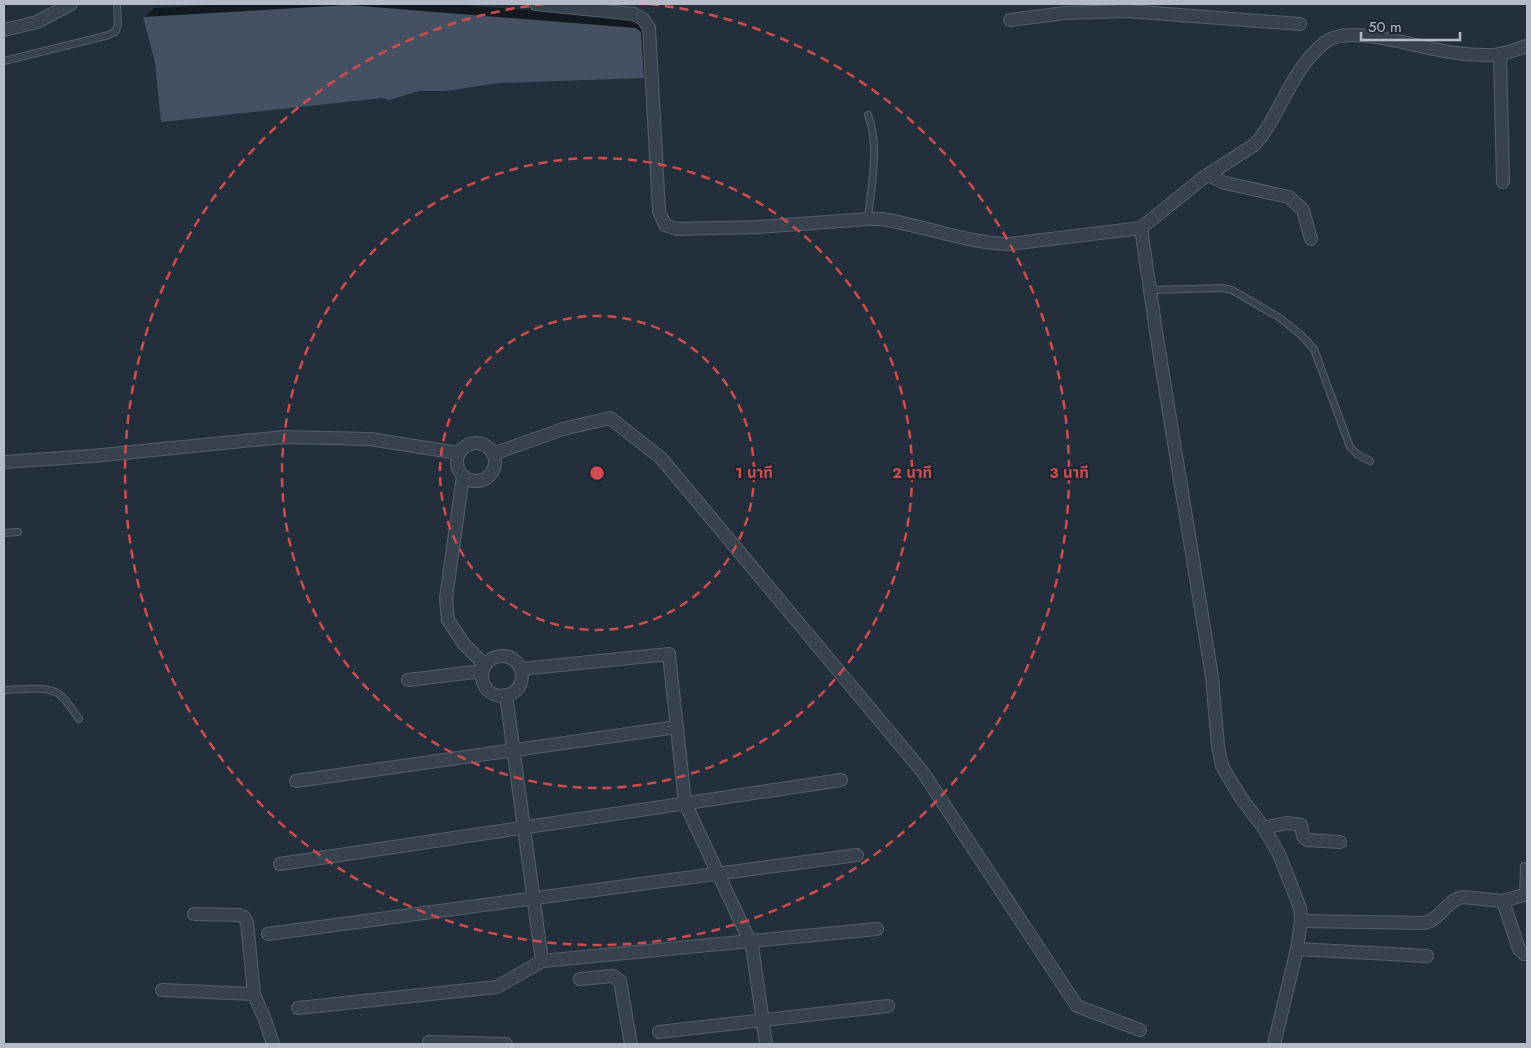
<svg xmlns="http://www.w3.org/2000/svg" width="1531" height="1048" viewBox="0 0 1531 1048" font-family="Jost,'Noto Sans Thai',sans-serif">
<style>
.shadow{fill:#0007}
.building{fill:#455162}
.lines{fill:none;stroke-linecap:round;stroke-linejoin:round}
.service-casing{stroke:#565f6c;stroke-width:8}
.minor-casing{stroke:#565f6c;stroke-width:14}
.service{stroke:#38414e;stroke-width:6}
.minor{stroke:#38414e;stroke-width:12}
.ring{fill:none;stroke:#ce4d50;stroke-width:2.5;stroke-dasharray:9 6}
.centre{fill:#ce4d50;stroke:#1d2633;stroke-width:2.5}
.ring-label{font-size:15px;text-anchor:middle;font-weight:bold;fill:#ce4d50;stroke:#1d2633;stroke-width:4.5;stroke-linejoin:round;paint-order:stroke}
</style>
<rect width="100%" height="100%" fill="#242f3e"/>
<path class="shadow" d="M233 4H448L645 19 652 68 643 77 156 62 145 17 154 8Z"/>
<path class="building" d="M348 5 636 28 641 32 644 78 498 83 446 91H419L389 100 382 98 161 122 155 62 143 17Z"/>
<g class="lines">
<defs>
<g id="service">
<path d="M4 61 109 35 116 31 118 25 117 4"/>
<path d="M868 115C880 145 871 188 868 219"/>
<path d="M1151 290 1222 288 1232 290 1280 318 1301 335 1314 349 1350 447 1357 454 1370 461"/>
<path d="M4 533 18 532"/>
<path d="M4 690C20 690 45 685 59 694 67 700 73 711 79 719"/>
<path d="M1523 896 1524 866"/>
</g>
<g id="minor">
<path d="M536 4 634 14 643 19 649 28 659 211 665 225 676 229 759 227 868 219H882C925 226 966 243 1010 244L1141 228 1203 178 1254 145 1261 137C1284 105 1291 71 1324 43 1347 24 1406 44 1434 49 1451 53 1469 55 1487 55 1500 56 1514 50 1527 46"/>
<path d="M1010 20 1065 13 1127 11 1300 24"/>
<path d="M4 30 37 22 71 4"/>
<path d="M1500 54 1503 182"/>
<path d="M1208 175 1225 183 1289 197 1303 210 1311 239"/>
<path d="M1141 228 1157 338 1212 677 1218 746 1222 766 1241 798 1264 828 1279 854 1300 908 1301 921 1297 949 1274 1044"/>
<circle cx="476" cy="462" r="19"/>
<path d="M493 454 563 429 610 418 661 458 922 771 1077 1006 1140 1030"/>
<path d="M4 462 92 456 284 437 370 439 458 453"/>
<path d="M463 476 446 598 448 620 464 644 485 665"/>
<circle cx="502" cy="676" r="20"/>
<path d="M521 669 669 654 685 803 752 946 766 1044"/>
<path d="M408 680 482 671"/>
<path d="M506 695 542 961"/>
<path d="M296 781 677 727"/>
<path d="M1264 828 1287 823 1301 825C1303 830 1301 837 1307 840L1340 842"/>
<path d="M280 864 841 780"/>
<path d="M1503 901 1519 949 1524 954H1527"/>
<path d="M194 914 239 915 244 917 247 922 254 994 265 1020 273 1044"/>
<path d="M1301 921 1424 923C1440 920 1446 901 1462 897L1503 901 1527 894"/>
<path d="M268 934 857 855"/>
<path d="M1297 949 1427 956"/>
<path d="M580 979 613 976 620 981 631 1044"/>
<path d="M162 990 254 994"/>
<path d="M298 1008 497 987 542 961 877 929"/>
<path d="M659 1032 888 1006"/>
<path d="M429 1042 506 1044"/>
</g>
</defs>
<use href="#service" class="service-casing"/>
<use href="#minor" class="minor-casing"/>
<use href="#service" class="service"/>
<use href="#minor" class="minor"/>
</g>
<g class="ring">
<circle cx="597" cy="473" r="157"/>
<circle cx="597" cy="473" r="315"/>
<path d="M650 4A472 472 0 1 1 544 4"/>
</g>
<circle cx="597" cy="473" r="8" class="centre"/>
<g class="ring-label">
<text x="754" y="478">1 นาที</text>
<text x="912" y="478">2 นาที</text>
<text x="1069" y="478">3 นาที</text>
</g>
<rect width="1531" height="1048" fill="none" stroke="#b4bcc9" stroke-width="10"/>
<path d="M1361 32v8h99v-8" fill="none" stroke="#b4bcc9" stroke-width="2.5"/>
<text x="1368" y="32" font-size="15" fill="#b4bcc9" stroke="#1d2633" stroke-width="4" paint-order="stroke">50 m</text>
</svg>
